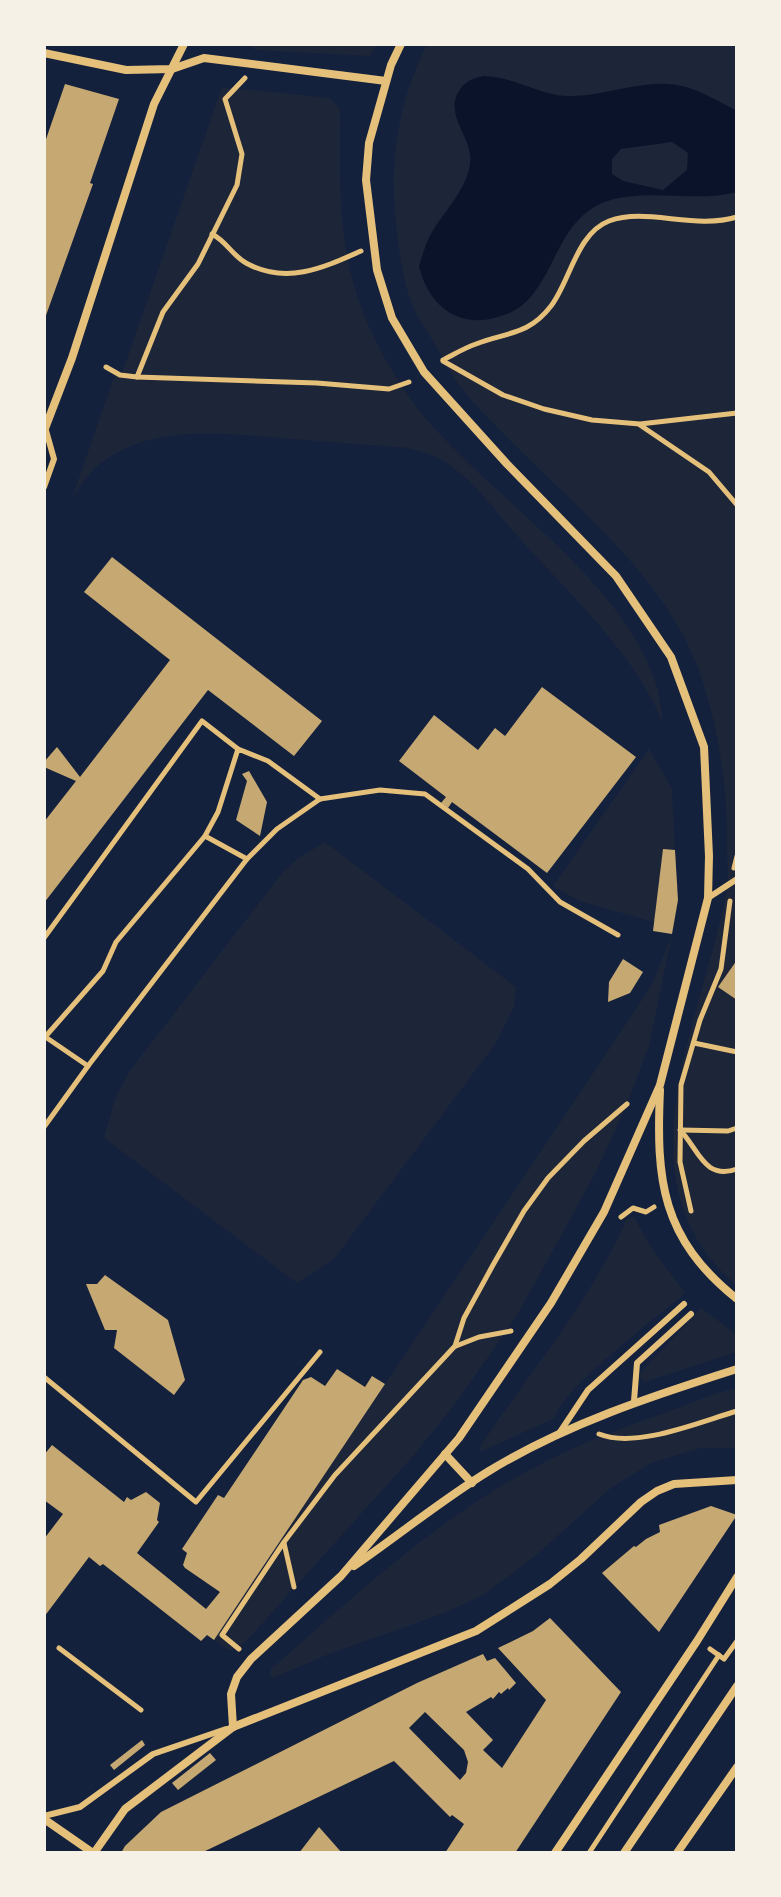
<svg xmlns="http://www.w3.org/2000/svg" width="781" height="1897" viewBox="0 0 781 1897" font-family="Karla,sans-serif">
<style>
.green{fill:#1d2539}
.water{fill:#0b132b;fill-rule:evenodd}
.building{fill:#c6a872;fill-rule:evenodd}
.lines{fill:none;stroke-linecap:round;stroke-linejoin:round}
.path{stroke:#e5c07b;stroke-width:5}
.service{stroke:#e5c07b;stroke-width:6}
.minor{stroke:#e5c07b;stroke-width:8}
</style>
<rect width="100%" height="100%" fill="#14213d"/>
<g class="green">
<path d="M244 44H377L370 56 256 50Z"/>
<path d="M427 44H737V1286C612 1179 705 1017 727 888 729 875 727 860 727 847 728 788 719 732 701 676 661 559 539 482 463 390 451 376 443 358 434 343 427 331 419 319 413 307 403 282 399 252 396 225 389 160 398 103 427 44Z"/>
<path d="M222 87 330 98 340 109C340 185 336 252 368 324 385 362 408 401 437 431 506 507 621 582 655 681 660 694 661 710 663 723 633 651 572 597 520 539 498 514 476 483 448 464 436 455 422 452 408 448 370 445 331 442 292 439 230 434 154 422 101 463 88 473 79 487 71 501L114 377 122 373Z"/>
<path d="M649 749 672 789 675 850H667L654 922 579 901 553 886Z"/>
<path d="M325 842 516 987 514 1007 496 1043 334 1259 297 1283 104 1138 115 1099 129 1072 282 873 297 859Z"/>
<path d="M672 934 649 1046 627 1104 595 1174 516 1317 458 1400 415 1454 250 1637 239 1648 229 1650 214 1640 638 1006 654 980Z"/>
<path d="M634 1217 651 1247 685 1293C659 1316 560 1390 555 1418L480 1452 481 1445C531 1371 590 1301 627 1219Z"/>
<path d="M701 1308 737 1335V1352L644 1382 640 1376 643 1370Z"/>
<path d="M737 1388V1448H701L651 1463 611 1488 534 1557 485 1594 447 1612 329 1654 273 1678 270 1675 271 1669C356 1595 441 1514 543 1463 581 1443 621 1428 662 1414 686 1405 711 1394 737 1388Z"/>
</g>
<path class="water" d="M484 76C515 77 538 95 568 96 602 97 634 82 668 84 692 85 716 100 737 111V192C693 204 638 185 598 205 550 229 553 302 501 316 486 321 473 322 459 317 437 309 424 288 419 266 423 254 426 242 432 232 445 210 473 183 470 155 468 134 445 113 459 91 465 81 473 78 484 76ZM672 142 688 153 687 170 663 190 623 181 612 174V159L621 149Z"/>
<g class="building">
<path d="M65 84 119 99 90 183 93 184 44 321V145Z"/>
<path d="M112 557 322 721 294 756 208 690 44 903V822L76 781 44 767V762L57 747 80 777 170 660 84 592Z"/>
<path d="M542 687 636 757 547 873 452 802 448 808 441 803 446 797 399 761 434 715 478 750 495 728 505 736Z"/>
<path d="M249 771 267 802 260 836 236 820 247 781 242 774Z"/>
<path d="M663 849 675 850 678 900 672 934 653 931Z"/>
<path d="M623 959 643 972 630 993 608 1002 609 982Z"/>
<path d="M737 960V1000L718 987Z"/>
<path d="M105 1275 168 1320 185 1380 174 1395 114 1348 117 1330H105L86 1284H97Z"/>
<path d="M337 1369 365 1387 372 1376 385 1384 214 1640 207 1635 201 1641 103 1564 100 1566 89 1557 44 1617V1539L63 1514 44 1500V1455L52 1445 124 1502 127 1497 131 1500 146 1492 160 1503 157 1520 159 1522 137 1553 206 1609 220 1592 185 1568 183 1565 187 1553 182 1549 218 1495 224 1498 303 1380 311 1377 325 1386Z"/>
<path d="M711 1506 737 1515 659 1632 602 1573 634 1546 636 1547 646 1539 660 1532 659 1525Z"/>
<path d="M550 1618 621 1692 515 1853H445L464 1824 452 1815 450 1817 394 1761 201 1853H121L125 1846 161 1812 417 1683 483 1654 487 1661 495 1658 516 1683 509 1690 508 1688 501 1694 499 1692 493 1699 491 1697 466 1712 493 1740 483 1750 502 1768 546 1700 498 1648 533 1631ZM425 1712 464 1750 468 1762 466 1773 460 1780 409 1728Z"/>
<path d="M142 1740 145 1745 114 1770 110 1765Z"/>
<path d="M210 1753 216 1760 178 1790 172 1783Z"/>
<path d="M319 1827 342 1853H299Z"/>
</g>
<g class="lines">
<g class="path">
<path d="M212 234C226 241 233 256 246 263 286 285 323 268 361 251"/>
<path d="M443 360C453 355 464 348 476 344 506 332 528 336 551 306 570 281 577 233 609 221 646 207 694 230 737 217"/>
<path d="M443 361 503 395 544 409 592 420 640 424 737 413"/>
<path d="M106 367 120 375 137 377 317 383 389 389 409 382"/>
<path d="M137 377 163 312 198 264 237 185 242 154 225 99 245 78"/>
<path d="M640 425 709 472 737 505"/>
<path d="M247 859 277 829 320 799 380 790 425 794 528 869 560 902 618 935"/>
<path d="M734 868 737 856"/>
<path d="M44 938 202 721 238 749"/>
<path d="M44 1036 88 1066 247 859 205 836"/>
<path d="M45 1037 103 971 116 942 205 836 218 812 238 749 268 761 320 799"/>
<path d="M694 1043 737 1052"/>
<path d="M44 1127 88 1066"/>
<path d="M680 1130C698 1148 704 1181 737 1169"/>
<path d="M681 1130 728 1131 737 1128"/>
<path d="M691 1211 680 1162 681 1085 700 1020 721 969 730 901"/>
<path d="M621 1217 633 1208 646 1212 654 1207"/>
<path d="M456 1346 479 1337 511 1331"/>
<path d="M44 1377 196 1502 320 1352"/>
<path d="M599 1434C636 1449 699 1422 737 1411"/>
<path d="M284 1543 294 1587"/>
<path d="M59 1648 141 1710"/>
<path d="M239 1649 222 1635 284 1542 335 1475 455 1346 464 1318 493 1265 524 1211 548 1178 584 1141 627 1104"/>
<path d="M710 1649 724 1659 737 1641"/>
<path d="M589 1853 719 1655"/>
</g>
<g class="service">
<path d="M44 487 54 459 45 427"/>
<path d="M708 898 737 879"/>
<path d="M634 1401 637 1363 691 1314"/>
<path d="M558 1435 588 1390 684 1304"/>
<path d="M44 1816 80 1807 153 1754 226 1729"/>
</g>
<g class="minor">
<path d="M44 53 126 70 172 69 204 58 386 81"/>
<path d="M44 431 72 358 154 104 184 44"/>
<path d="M660 1090C656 1180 661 1238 737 1299"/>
<path d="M445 1454 472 1483"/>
<path d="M354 1566C399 1535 443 1499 489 1471 566 1424 652 1396 737 1369"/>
<path d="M233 1727 231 1694 237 1677 251 1659 341 1576 459 1438 551 1303 604 1212 660 1085 708 898 709 856 704 747 671 657 616 576 507 464 424 372 392 318 377 270 366 180 369 143 391 65 401 44"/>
<path d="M44 1819 93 1853"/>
<path d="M94 1853 125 1809 233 1727 476 1631 550 1584 581 1559 641 1502 657 1491 674 1484 737 1480"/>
<path d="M555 1853 697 1641 737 1577"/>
<path d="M624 1853 737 1686"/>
<path d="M677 1853 737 1767"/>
</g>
</g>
<rect width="781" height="1897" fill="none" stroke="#f6f1e7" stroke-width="92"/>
</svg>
